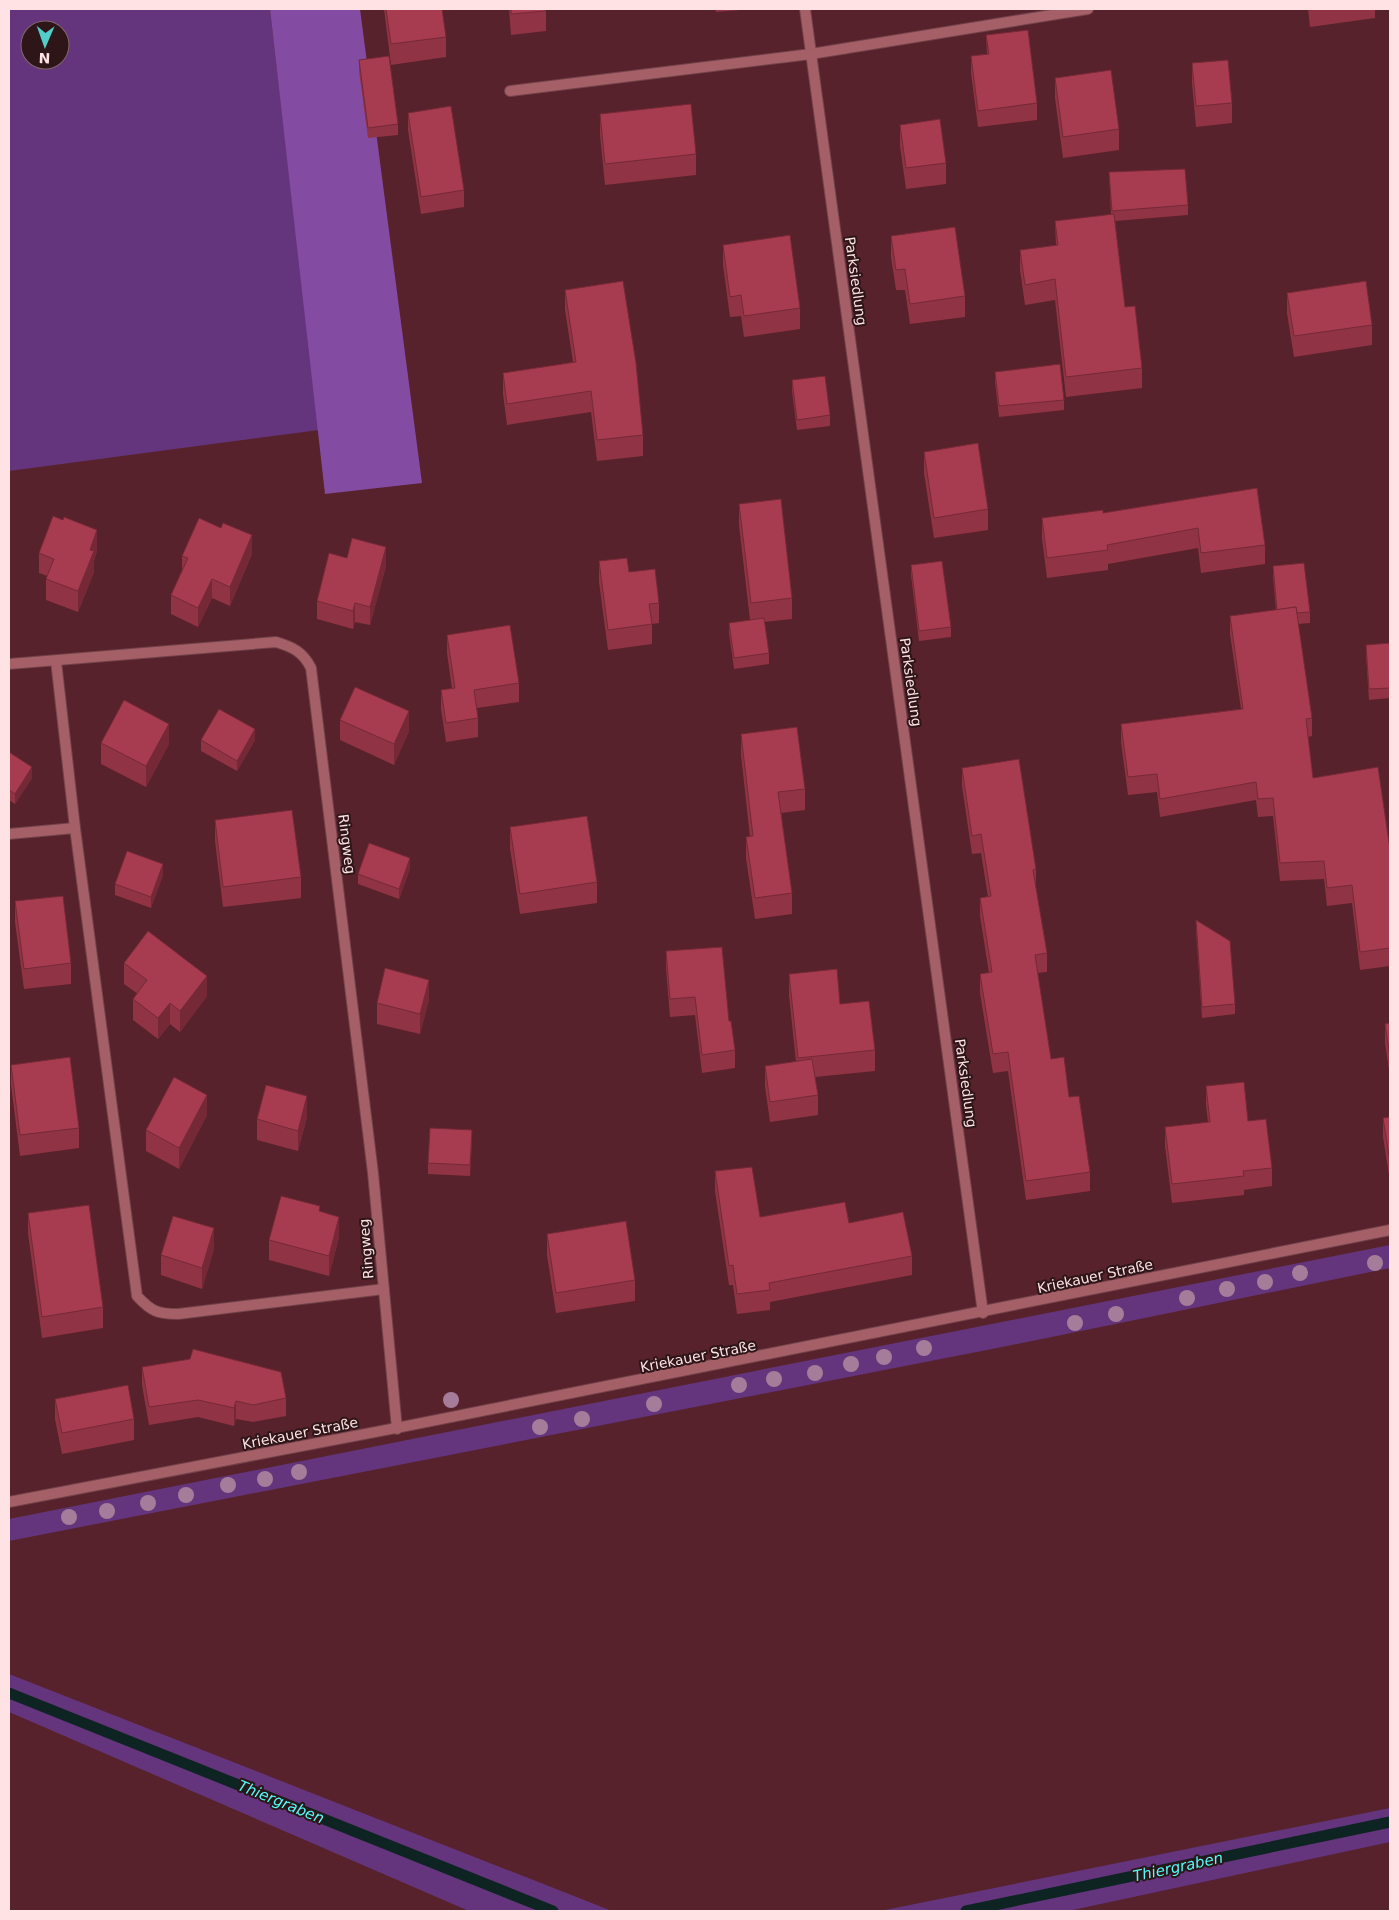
<svg xmlns="http://www.w3.org/2000/svg" width="1399" height="1920" viewBox="0 0 1399 1920" font-family="'DejaVu Sans',sans-serif">
<style>
.green{fill:#64357c;fill-rule:evenodd}
.forest{fill:#834ba1}
.lines{fill:none;stroke-linecap:round;stroke-linejoin:round}
.stream{stroke:#0e2423;stroke-width:11}
.street-casing{stroke:#724149;stroke-width:12}
.street{stroke:#a45f67;stroke-width:10}
.tree{fill:#a57d9a}
.wall{fill:#903344}
.shaded-wall{fill:#752937}
.building{fill:#a73b4f;stroke:#752937}
.labels{text-anchor:middle;stroke-width:4;stroke-linejoin:round;paint-order:stroke}
.street-label{font-size:14px;fill:#fee2e4;stroke:#2d1518}
.water-label{font-size:15px;font-style:italic;fill:#51fdf9;stroke:#2d1518}
</style>
<rect width="100%" height="100%" fill="#57222b"/>
<g class="green">
<path d="M9 9H270L319 430 9 471ZM30 30H60V60H30Z"/>
<path d="M1390 1245V1268L997 1348 9 1541V1519Z"/>
<path d="M9 1674 612 1911H469L9 1712Z"/>
<path d="M1390 1808V1842L1068 1911H880Z"/>
</g>
<path class="forest" d="M270 9H360L422 483 325 494Z"/>
<g class="lines">
<g class="stream">
<path d="M9 1693 553 1911"/>
<path d="M966 1911 1390 1822"/>
</g>
<defs>
<g id="street">
<path d="M805 9 983 1313"/>
<path d="M510 91 811 54 1088 9"/>
<path d="M56 661 75 828 137 1296C151 1311 157 1314 178 1314L384 1289"/>
<path d="M9 664 276 642C293 647 303 652 311 668L373 1173 397 1429"/>
<path d="M9 834 75 828"/>
<path d="M9 1502C470 1415 930 1324 1390 1230"/>
</g>
</defs>
<use href="#street" class="street-casing"/>
<use href="#street" class="street"/>
</g>
<g class="tree">
<circle cx="1375" cy="1263" r="8"/>
<circle cx="1300" cy="1273" r="8"/>
<circle cx="1265" cy="1282" r="8"/>
<circle cx="1227" cy="1289" r="8"/>
<circle cx="1187" cy="1298" r="8"/>
<circle cx="1116" cy="1314" r="8"/>
<circle cx="1075" cy="1323" r="8"/>
<circle cx="924" cy="1348" r="8"/>
<circle cx="884" cy="1357" r="8"/>
<circle cx="851" cy="1364" r="8"/>
<circle cx="815" cy="1373" r="8"/>
<circle cx="774" cy="1379" r="8"/>
<circle cx="739" cy="1385" r="8"/>
<circle cx="451" cy="1400" r="8"/>
<circle cx="654" cy="1404" r="8"/>
<circle cx="582" cy="1419" r="8"/>
<circle cx="540" cy="1427" r="8"/>
<circle cx="299" cy="1472" r="8"/>
<circle cx="265" cy="1479" r="8"/>
<circle cx="228" cy="1485" r="8"/>
<circle cx="186" cy="1495" r="8"/>
<circle cx="148" cy="1503" r="8"/>
<circle cx="107" cy="1511" r="8"/>
<circle cx="69" cy="1517" r="8"/>
</g>
<g class="wall">
<path d="M384 9H442L446 37V57L391 65Z"/>
<path d="M509 9H546V31L511 35Z"/>
<path d="M715 9H753L716 12Z"/>
<path d="M1308 9H1375V18L1310 27Z"/>
<path d="M986 35 1037 103V120L978 127 971 73V56L987 54Z"/>
<path d="M359 60 398 124V135L368 138 359 71Z"/>
<path d="M1192 63 1232 103V123L1196 127 1192 83Z"/>
<path d="M1055 78 1119 129V150L1063 158 1055 98Z"/>
<path d="M408 113 464 190V207L421 214 408 130Z"/>
<path d="M600 114 696 154V175L605 185 600 135Z"/>
<path d="M900 125 946 163V184L906 189 900 146Z"/>
<path d="M1109 172 1188 205V215L1115 221 1125 307 1142 368V388L1066 397 1055 300 1025 305 1020 270V250L1056 246 1055 221 1111 215Z"/>
<path d="M891 236 965 296V317L910 324 905 290H896L891 257Z"/>
<path d="M723 245 800 308V329L744 337 741 316 730 317 723 265Z"/>
<path d="M565 290 643 435V456L597 461 591 412 507 425 503 394V373L573 362 565 310Z"/>
<path d="M1287 293 1372 325V345L1294 357 1287 313Z"/>
<path d="M995 372 1064 400V410L999 417 995 382Z"/>
<path d="M792 380 830 415V426L797 430 792 391Z"/>
<path d="M924 452 988 509V530L934 538 924 473Z"/>
<path d="M1257 488 1265 545V564L1201 573 1198 548 1108 564V570L1047 578 1042 538V518L1103 513Z"/>
<path d="M739 504 792 598V619L764 622 769 653V664L734 669 729 633V623L750 620 739 525Z"/>
<path d="M97 551 94 561V572L78 612 46 600V579L47 576 39 573V553Z"/>
<path d="M252 554 230 606 212 598 198 627 171 614V595L182 570V556Z"/>
<path d="M347 558 386 566 370 625 355 622 353 629 317 619V601Z"/>
<path d="M599 561 629 572 659 603V623L652 624V644L608 650 599 582Z"/>
<path d="M911 565 951 627V637L919 641 911 575Z"/>
<path d="M1273 566 1310 612V623L1298 624 1312 718V736L1308 737 1313 778 1390 849V966L1360 970 1352 903 1327 906 1324 879 1280 881 1273 816 1258 817 1256 800 1160 817 1157 792 1128 795 1121 742V724L1241 709 1230 634V616L1276 610 1273 577Z"/>
<path d="M447 635 519 683V702L477 708 478 718V737L446 742 441 709V690L452 689 447 653Z"/>
<path d="M1390 643V698L1369 700 1366 655V645Z"/>
<path d="M340 720 409 731 394 765 340 740Z"/>
<path d="M741 734 805 789V810L781 813 792 893V914L755 919 746 858V837H750L741 755Z"/>
<path d="M201 740H255L237 771 201 751Z"/>
<path d="M101 743 169 744 146 787 101 764Z"/>
<path d="M9 752 32 778 15 804 9 800Z"/>
<path d="M962 768 1036 869V888L1047 953V972L1037 973 1051 1059 1069 1097 1090 1172V1191L1026 1200 1008 1071 993 1073 980 993V974L989 973 980 916V898L988 897 981 853 972 854 962 786Z"/>
<path d="M215 820 301 877V898L223 907 215 841Z"/>
<path d="M510 827 597 882V903L520 914 510 848Z"/>
<path d="M410 869 399 899 358 884V874Z"/>
<path d="M163 875 151 908 115 895V884Z"/>
<path d="M15 901 71 963V984L24 989 15 922Z"/>
<path d="M1196 920 1235 1004V1014L1202 1018 1196 930Z"/>
<path d="M666 951 729 1021 735 1050V1068L702 1073 695 1015 670 1017 666 969Z"/>
<path d="M124 963 207 996 180 1032 170 1024 158 1039 133 1020V999L138 994 124 984Z"/>
<path d="M789 974 840 1004 875 1050V1071L815 1077 818 1095V1115L770 1122 765 1087V1066L796 1062 789 995Z"/>
<path d="M429 1000 420 1034 377 1024V1003Z"/>
<path d="M1390 1023V1076L1385 1043V1024Z"/>
<path d="M11 1065 79 1128V1148L20 1156 11 1085Z"/>
<path d="M1206 1086 1248 1121 1272 1168V1186L1244 1190V1195L1172 1203 1165 1146V1127L1208 1122 1206 1105Z"/>
<path d="M207 1115 179 1169 146 1151V1130Z"/>
<path d="M307 1117 298 1151 257 1140V1119Z"/>
<path d="M1390 1117V1174L1389 1175 1383 1137V1118Z"/>
<path d="M472 1141 470 1176 428 1174V1163Z"/>
<path d="M715 1171 760 1217 849 1223 912 1256V1275L770 1302V1310L737 1314 733 1285H729L715 1191Z"/>
<path d="M320 1211 339 1237 329 1276 269 1260V1240Z"/>
<path d="M28 1213 103 1307V1328L42 1338 28 1233Z"/>
<path d="M547 1234 635 1280V1301L556 1313 547 1255Z"/>
<path d="M214 1249 202 1289 161 1275V1255Z"/>
<path d="M142 1367 286 1398V1416L253 1422 236 1419 234 1426 198 1417 149 1425 142 1385Z"/>
<path d="M55 1399 134 1419V1440L62 1454 55 1419Z"/>
</g>
<g class="shaded-wall">
<path d="M97 530V551L94 561V572L78 612V591L90 550Z"/>
<path d="M252 535V554L230 606V587Z"/>
<path d="M386 547V566L370 625V607Z"/>
<path d="M212 579V598L198 627V608Z"/>
<path d="M355 603V622L353 629V611Z"/>
<path d="M409 711V731L394 765V744Z"/>
<path d="M169 724V744L146 787V766Z"/>
<path d="M255 729V740L237 771V761Z"/>
<path d="M32 767V778L15 804V794Z"/>
<path d="M410 858V869L399 899V889Z"/>
<path d="M163 864V875L151 908V897Z"/>
<path d="M207 976V996L180 1032V1011Z"/>
<path d="M429 980V1000L420 1034V1014Z"/>
<path d="M170 1003V1024L158 1039V1018Z"/>
<path d="M207 1095V1115L179 1169V1148Z"/>
<path d="M307 1096V1117L298 1151V1131Z"/>
<path d="M472 1130V1141L470 1176V1165Z"/>
<path d="M339 1217V1237L329 1276V1256Z"/>
<path d="M214 1228V1249L202 1289V1268Z"/>
<path d="M236 1401V1419L234 1426V1408Z"/>
</g>
<g class="building">
<path d="M386 9H442L446 37 391 44Z"/>
<path d="M511 9H546V11L511 14Z"/>
<path d="M1028 30 1037 103 978 111 971 56 989 54 986 35Z"/>
<path d="M389 56 398 124 368 128 359 60Z"/>
<path d="M1228 60 1232 103 1196 106 1192 63Z"/>
<path d="M1111 70 1119 129 1063 137 1055 78Z"/>
<path d="M691 104 696 154 605 164 600 114Z"/>
<path d="M451 106 464 190 421 197 408 113Z"/>
<path d="M940 119 946 163 906 168 900 125Z"/>
<path d="M1185 169 1188 205 1112 211 1109 172Z"/>
<path d="M1114 214 1125 307 1135 306 1142 368 1066 377 1055 279 1025 285 1020 250 1058 245 1055 221Z"/>
<path d="M955 227 965 296 910 304 905 269 896 270 891 236Z"/>
<path d="M790 235 800 308 744 316 741 295 730 297 723 245Z"/>
<path d="M623 281 636 363 643 435 597 440 591 391 507 404 503 373 576 362 565 290Z"/>
<path d="M1366 281 1372 325 1294 336 1287 293Z"/>
<path d="M1060 364 1064 400 999 406 995 372Z"/>
<path d="M825 376 830 415 797 420 792 380Z"/>
<path d="M978 443 988 509 934 518 924 452Z"/>
<path d="M1257 488 1265 545 1201 553 1198 528 1107 545 1108 550 1047 558 1042 518 1103 510V513Z"/>
<path d="M781 499 792 598 751 603 739 504Z"/>
<path d="M53 516 63 520 64 517 97 530 90 550 94 551 78 591 46 579 54 559 39 553Z"/>
<path d="M199 518 221 528 223 523 252 535 230 587 212 579 198 608 171 595 188 558 182 556Z"/>
<path d="M352 538 386 547 370 607 355 603 353 611 317 601 329 553 347 558Z"/>
<path d="M627 558 629 572 655 569 659 603 649 604 652 624 608 630 599 561Z"/>
<path d="M942 561 951 627 919 631 911 565Z"/>
<path d="M1304 563 1310 612 1297 613 1296 607 1277 610 1273 566Z"/>
<path d="M1296 607 1312 718 1306 719 1313 778 1378 767 1390 849V948L1360 952 1352 885 1327 888 1324 861 1280 863 1273 798 1258 799 1256 782 1160 799 1157 774 1128 777 1121 724 1243 709 1230 616Z"/>
<path d="M764 618 769 653 734 658 729 623Z"/>
<path d="M510 625 519 683 474 690 478 718 446 723 441 690 455 688 447 635Z"/>
<path d="M1390 643V688L1369 689 1366 645Z"/>
<path d="M355 687 409 711 394 744 340 720Z"/>
<path d="M124 700 169 724 146 766 101 743Z"/>
<path d="M219 709 255 729 237 761 201 740Z"/>
<path d="M797 727 805 789 778 792 792 893 755 898 746 837 753 836 741 734Z"/>
<path d="M9 752 32 767 15 794 9 790Z"/>
<path d="M1019 759 1036 869 1033 870 1047 953 1035 955 1051 1059 1064 1057 1069 1097 1079 1096 1090 1172 1026 1181 1008 1052 993 1054 980 974 992 972 980 898 991 896 981 834 972 836 962 768Z"/>
<path d="M292 810 301 877 223 887 215 820Z"/>
<path d="M587 816 597 882 520 894 510 827Z"/>
<path d="M369 843 410 858 399 889 358 874Z"/>
<path d="M127 851 163 864 151 897 115 884Z"/>
<path d="M63 896 71 963 24 969 15 901Z"/>
<path d="M1196 920 1230 941 1235 1004 1202 1007Z"/>
<path d="M148 931 207 976 180 1011 170 1003 158 1018 133 999 147 980 124 963Z"/>
<path d="M722 947 729 1021H731L735 1050 702 1055 695 997 670 999 666 951Z"/>
<path d="M385 968 429 980 420 1014 377 1003Z"/>
<path d="M837 969 840 1004 869 1001 875 1050 798 1058 789 974Z"/>
<path d="M1390 1023V1057L1385 1024Z"/>
<path d="M70 1057 79 1128 20 1135 11 1065Z"/>
<path d="M812 1059 818 1095 770 1102 765 1066Z"/>
<path d="M174 1077 207 1095 179 1148 146 1130Z"/>
<path d="M1244 1082 1248 1121 1266 1119 1272 1168 1243 1171 1244 1176 1172 1184 1165 1127 1210 1122 1206 1086Z"/>
<path d="M266 1085 307 1096 298 1131 257 1119Z"/>
<path d="M1390 1117V1156H1389L1383 1118Z"/>
<path d="M430 1128 472 1130 470 1165 428 1163Z"/>
<path d="M752 1167 760 1217 845 1202 849 1223 903 1212 912 1256 769 1283 770 1290 737 1294 733 1265 729 1266 715 1171Z"/>
<path d="M281 1196 320 1206 319 1211 339 1217 329 1256 269 1240Z"/>
<path d="M89 1205 103 1307 42 1317 28 1213Z"/>
<path d="M173 1216 214 1228 202 1268 161 1255Z"/>
<path d="M626 1221 635 1280 556 1293 547 1234Z"/>
<path d="M193 1349 281 1372 286 1398 253 1405 236 1401 234 1408 198 1400 149 1407 142 1367 190 1359Z"/>
<path d="M128 1385 134 1419 62 1433 55 1399Z"/>
</g>
<g class="labels">
<g class="street-label">
<text transform="translate(856 281) rotate(82)" y="5">Parksiedlung</text>
<text transform="translate(911 682) rotate(82)" y="5">Parksiedlung</text>
<text transform="translate(347 844) rotate(83)" y="5">Ringweg</text>
<text transform="translate(966 1083) rotate(82)" y="5">Parksiedlung</text>
<text transform="translate(366 1249) rotate(-95)" y="5">Ringweg</text>
<text transform="translate(1095 1276) rotate(-12)" y="5">Kriekauer Straße</text>
<text transform="translate(698 1356) rotate(-11)" y="5">Kriekauer Straße</text>
<text transform="translate(300 1433) rotate(-11)" y="5">Kriekauer Straße</text>
</g>
<g class="water-label">
<text transform="translate(281 1802) rotate(22)" y="5">Thiergraben</text>
<text transform="translate(1178 1867) rotate(-12)" y="5">Thiergraben</text>
</g>
</g>
<rect width="1399" height="1920" fill="none" stroke="#fee2e4" stroke-width="20"/>
<g transform="translate(45 45) rotate(182)"><circle r="24" fill="#2d1518" stroke="#81676a"/>
<path d="M0-4L9 19L0 12L-9 19Z" fill="#53cdca"/>
<text y="-8" font-size="14" font-weight="bold" text-anchor="middle" fill="#fee2e4">N</text>
</g>
</svg>
